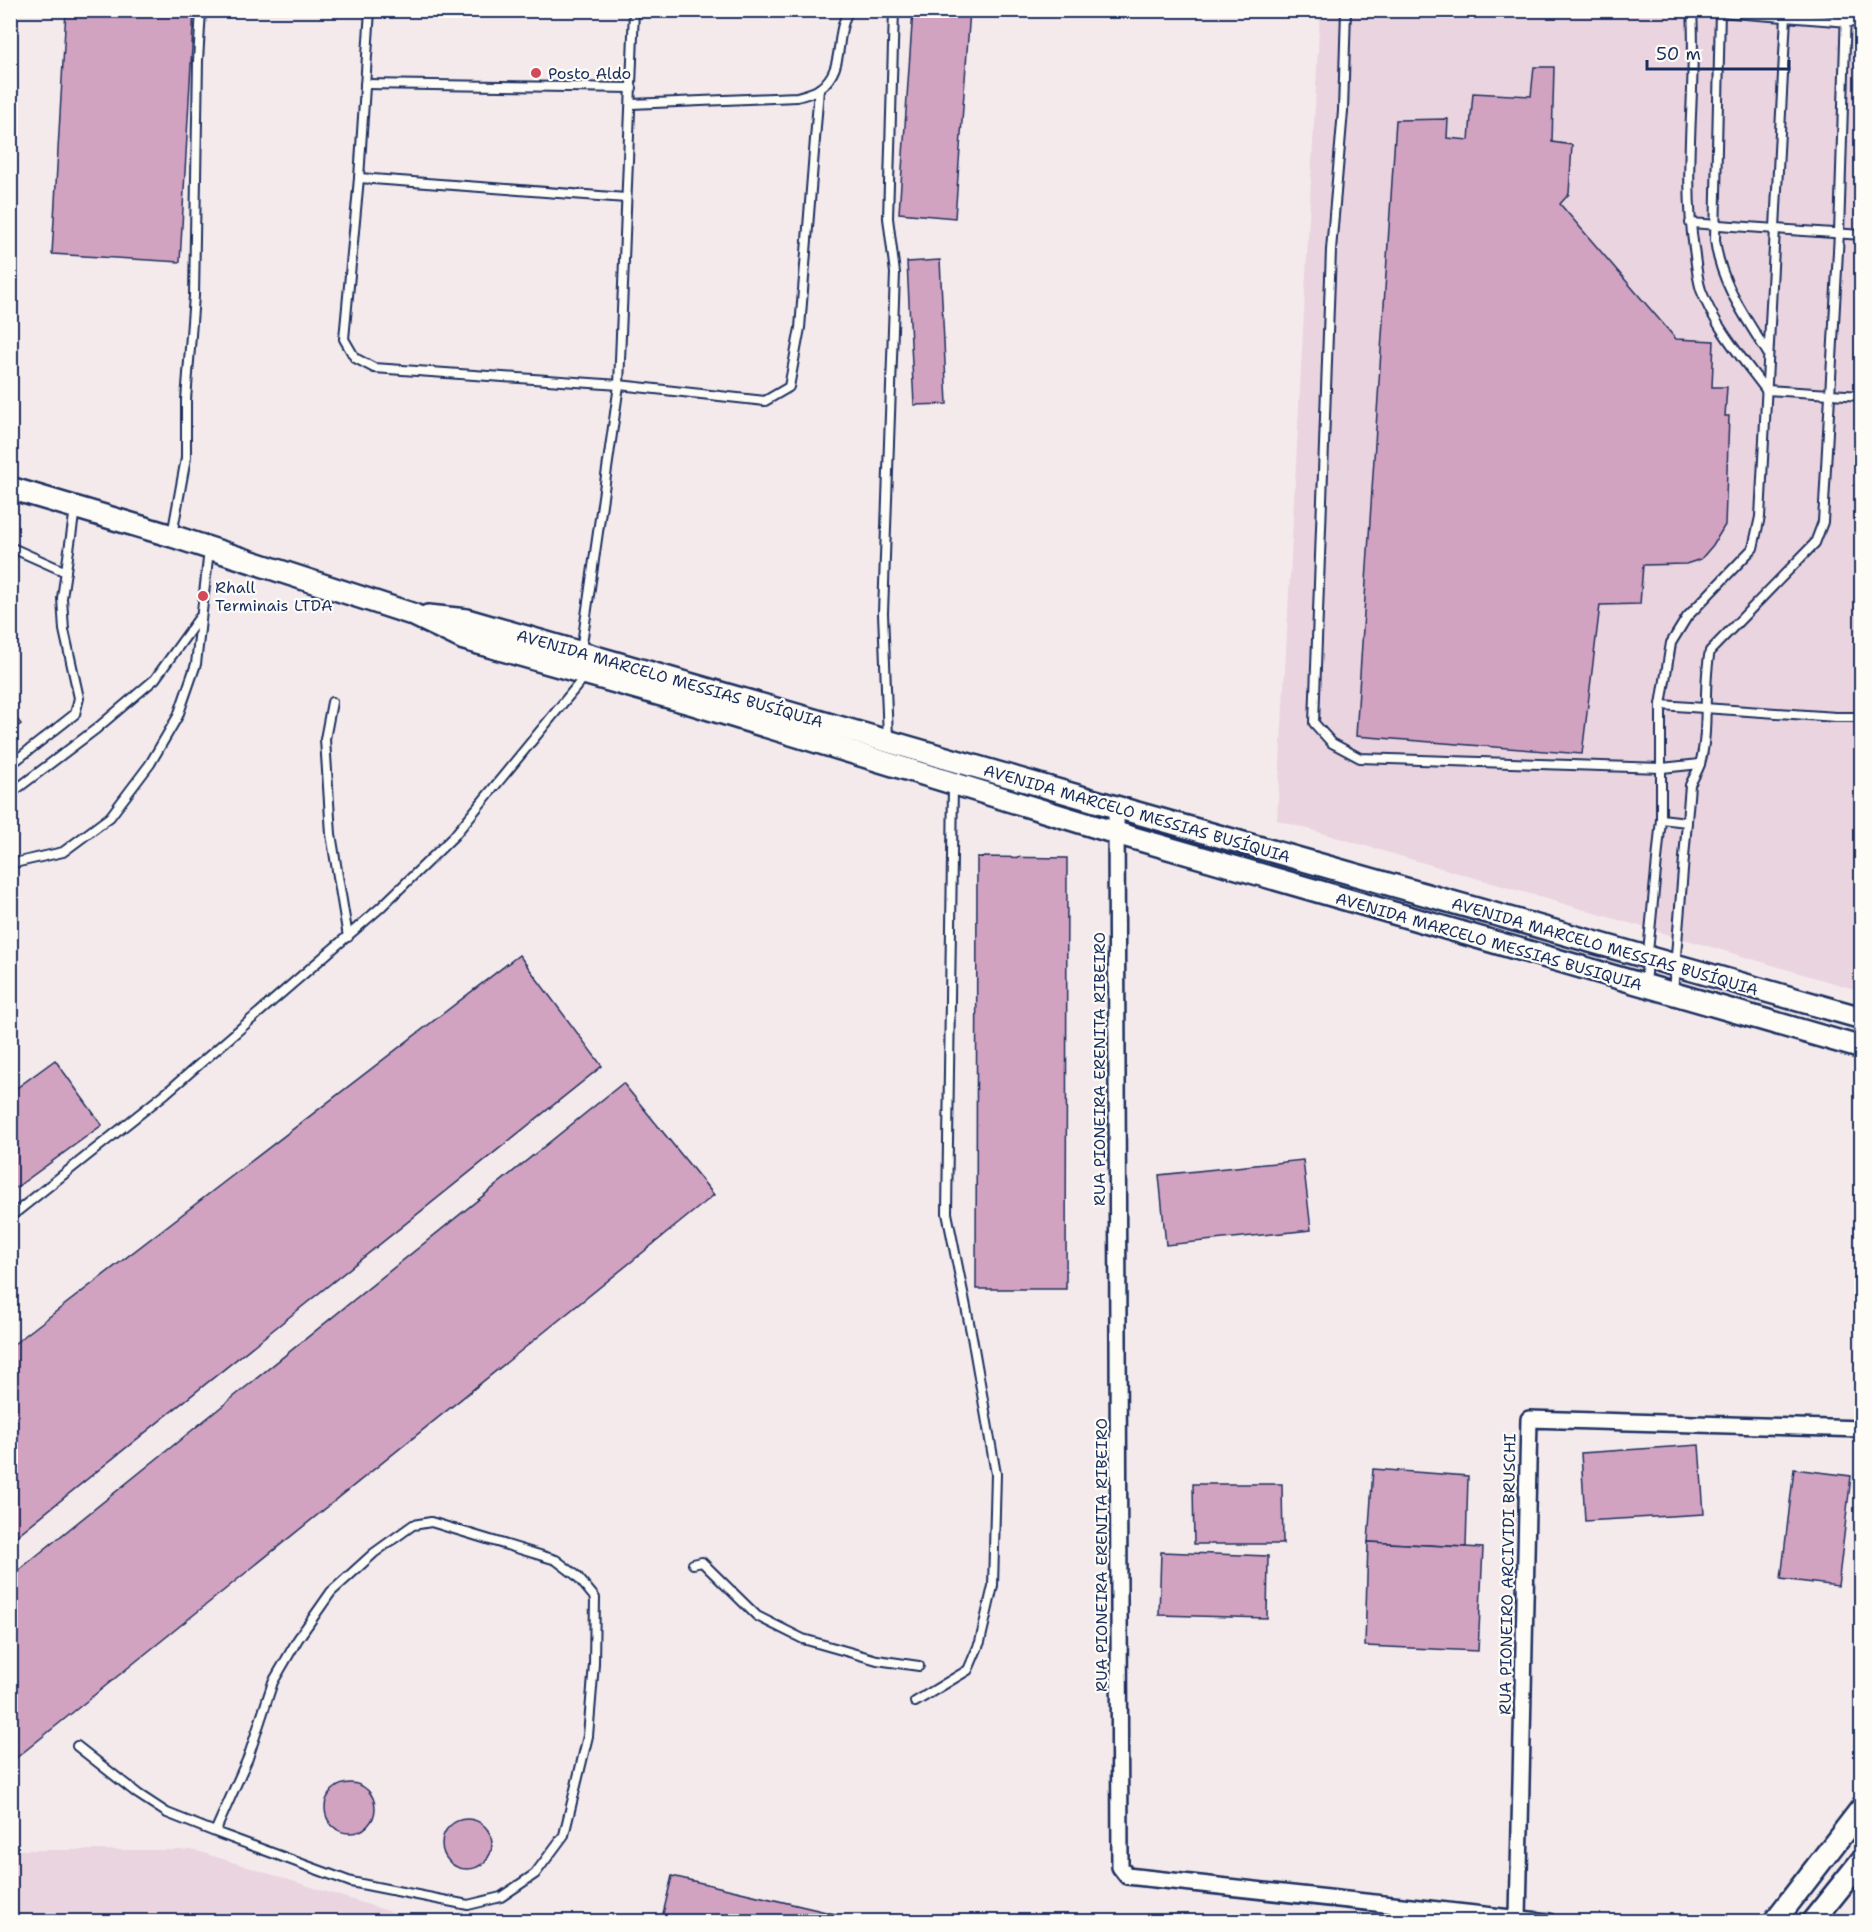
<svg xmlns="http://www.w3.org/2000/svg" width="1872" height="1932" viewBox="0 0 1872 1932" font-family="'Shantell Sans',sans-serif">
<style>
.built{fill:#ead4df}
.building{fill:#d2a2c1;stroke:#1b2f5e;stroke-width:1.5}
.lines{fill:none;stroke-linecap:round;stroke-linejoin:round}
.lane-casing{stroke:#1b2f5e;stroke-width:12}
.street-casing{stroke:#1b2f5e;stroke-width:20}
.secondary-casing{stroke:#1b2f5e;stroke-width:26}
.lane{stroke:#fdfcf7;stroke-width:8}
.street{stroke:#fdfcf7;stroke-width:15}
.secondary{stroke:#fdfcf7;stroke-width:21}
.poi-dot{fill:#d1495b;stroke:#fdfcf7;stroke-width:2}
.labels{text-anchor:middle;stroke-width:4.5;stroke-linejoin:round;paint-order:stroke}
.poi-label{font-size:16px;fill:#1b2f5e;stroke:#fdfcf7;text-anchor:start}
.street-label{font-size:16px;fill:#1b2f5e;stroke:#fdfcf7}
</style>
<rect width="100%" height="100%" fill="#f4eaec"/>
<filter id="ink" filterUnits="userSpaceOnUse"><feTurbulence type="fractalNoise" baseFrequency=".0167" numOctaves="2"/><feDisplacementMap in="SourceGraphic" scale="12" xChannelSelector="R" yChannelSelector="G"/><feConvolveMatrix kernelMatrix="1 2 1 2 8 2 1 2 1" color-interpolation-filters="sRGB"/></filter>
<g filter="url(#ink)">
<g class="built">
<path d="M1320 11H1861V991L1277 820Z"/>
<path d="M11 1850H194L420 1921H11Z"/>
</g>
<g class="building">
<path d="M66 10H194L180 262 52 254Z"/>
<path d="M913 10H970L955 218 899 213Z"/>
<path d="M1534 67H1554L1552 142 1572 145 1569 194 1560 204 1676 339 1714 341 1712 387H1727L1725 416H1729L1725 525 1713 545 1701 559 1686 564 1643 565 1640 604 1600 605 1582 754 1356 736 1396 120 1448 119 1447 138 1469 140 1473 93 1531 96Z"/>
<path d="M940 260 947 404 914 405 907 262Z"/>
<path d="M10 710 21 724 10 732Z"/>
<path d="M977 857 1067 858 1066 1289H976Z"/>
<path d="M519 955 602 1066 10 1541V1347Z"/>
<path d="M55 1060 102 1125 10 1192V1093Z"/>
<path d="M623 1083 714 1195 10 1763V1577Z"/>
<path d="M1303 1160 1311 1230 1166 1245 1159 1175Z"/>
<path d="M1699 1445 1704 1514 1585 1521 1581 1453Z"/>
<path d="M1373 1469 1468 1476 1466 1547 1368 1542Z"/>
<path d="M1794 1469 1851 1476 1838 1586 1781 1579Z"/>
<path d="M1193 1484H1282L1283 1544H1194Z"/>
<path d="M1368 1542 1483 1548 1478 1651 1365 1646Z"/>
<path d="M1161 1552 1268 1556 1267 1618 1159 1615Z"/>
<circle cx="350" cy="1808" r="25"/>
<circle cx="467" cy="1844" r="25"/>
<path d="M672 1876 869 1922H661Z"/>
</g>
<g class="lines">
<defs>
<g id="lane">
<path d="M370 10 359 178 344 339 355 358 374 368 619 385 765 401 789 387 800 328 819 89"/>
<path d="M1346 10 1343 111 1331 250 1314 723 1332 743 1360 758 1662 768 1700 764"/>
<path d="M1692 10C1697 90 1682 170 1694 249 1696 262 1697 278 1701 290 1715 327 1742 358 1766 390"/>
<path d="M1693 10 1862 23"/>
<path d="M1720 10 1715 240C1720 282 1745 317 1767 352"/>
<path d="M365 84 632 88"/>
<path d="M631 104 797 97C804 95 813 93 819 89 847 69 833 37 849 10"/>
<path d="M359 178 626 198"/>
<path d="M1690 223 1862 235"/>
<path d="M1766 390 1862 396"/>
<path d="M172 535 186 458V400L194 296 198 61 201 10"/>
<path d="M10 547 66 572"/>
<path d="M581 651 619 385 634 10"/>
<path d="M332 702 325 739 331 834 348 937"/>
<path d="M1661 705 1836 717H1862"/>
<path d="M888 738 883 613 895 273 888 218 894 10"/>
<path d="M10 765 75 714 79 698 64 630 62 598 75 509"/>
<path d="M10 794 96 729 155 679 199 618"/>
<path d="M1661 819 1687 822"/>
<path d="M10 864 63 852 110 817 150 764 178 716 196 664 209 550"/>
<path d="M1645 983 1661 819V705L1671 643 1687 617 1753 548 1760 517 1786 16"/>
<path d="M1673 992 1690 785C1693 778 1698 771 1700 764 1710 729 1702 687 1710 651L1815 543 1823 522 1839 233 1846 10"/>
<path d="M10 1217 166 1093 380 908 454 836 586 675"/>
<path d="M693 1564 702 1562 757 1616 803 1639 877 1660 919 1666"/>
<path d="M915 1702 968 1670 980 1642 993 1586 996 1474 972 1337 947 1213 953 785"/>
<path d="M77 1746 138 1794 167 1813 215 1832 248 1758 273 1682 298 1639 331 1592 374 1553 413 1525 431 1522 556 1560 577 1576 595 1598 594 1664 588 1736 564 1835 535 1874 501 1897 468 1905 351 1882 215 1832"/>
<path d="M1408 1922 1410 1906"/>
</g>
<g id="street">
<path d="M1116 807 1120 1867 1127 1876 1549 1922"/>
<path d="M1518 1918 1529 1419 1862 1429"/>
</g>
<g id="secondary">
<path d="M10 488 172 536 412 614 464 639 693 704 1116 833 1862 1048"/>
<path d="M428 616 467 620 1116 807 1862 1018"/>
<path d="M1774 1922 1862 1808"/>
<path d="M1812 1922 1862 1860"/>
</g>
</defs>
<use href="#lane" class="lane-casing"/>
<use href="#street" class="street-casing"/>
<use href="#secondary" class="secondary-casing"/>
<use href="#lane" class="lane"/>
<use href="#street" class="street"/>
<use href="#secondary" class="secondary"/>
</g>
</g>
<g class="poi-dot">
<circle cx="536" cy="73" r="6"/>
<circle cx="203" cy="596" r="6"/>
</g>
<g class="labels">
<g class="poi-label">
<text x="548" y="79">Posto Aldo</text>
<text x="215" y="593">Rhall<tspan x="215" dy="18">Terminais LTDA</tspan></text>
</g>
<g class="street-label">
<text transform="translate(670 678) rotate(16)" y="6">AVENIDA MARCELO MESSIAS BUSÍQUIA</text>
<text transform="translate(1137 813) rotate(16)" y="6">AVENIDA MARCELO MESSIAS BUSÍQUIA</text>
<text transform="translate(1489 941) rotate(16)" y="6">AVENIDA MARCELO MESSIAS BUSIQUIA</text>
<text transform="translate(1605 946) rotate(16)" y="6">AVENIDA MARCELO MESSIAS BUSÍQUIA</text>
<text transform="translate(1099 1069) rotate(-90)" y="6">RUA PIONEIRA ERENITA RIBEIRO</text>
<text transform="translate(1101 1555) rotate(-90)" y="6">RUA PIONEIRA ERENITA RIBEIRO</text>
<text transform="translate(1507 1574) rotate(-89)" y="6">RUA PIONEIRO ARCIVIDI BRUSCHI</text>
</g>
</g>
<rect width="1872" height="1932" fill="none" stroke="#fdfcf7" stroke-width="36"/>
<rect x="18" y="18" width="1836" height="1896" fill="none" stroke="#1b2f5e" stroke-width="2" filter="url(#ink)"/>
<path d="M1647 60v9h142v-9" fill="none" stroke="#1b2f5e" stroke-width="3"/>
<text x="1656" y="60" font-size="18" fill="#1b2f5e" stroke="#fdfcf7" stroke-width="4.5" paint-order="stroke">50 m</text>
</svg>
